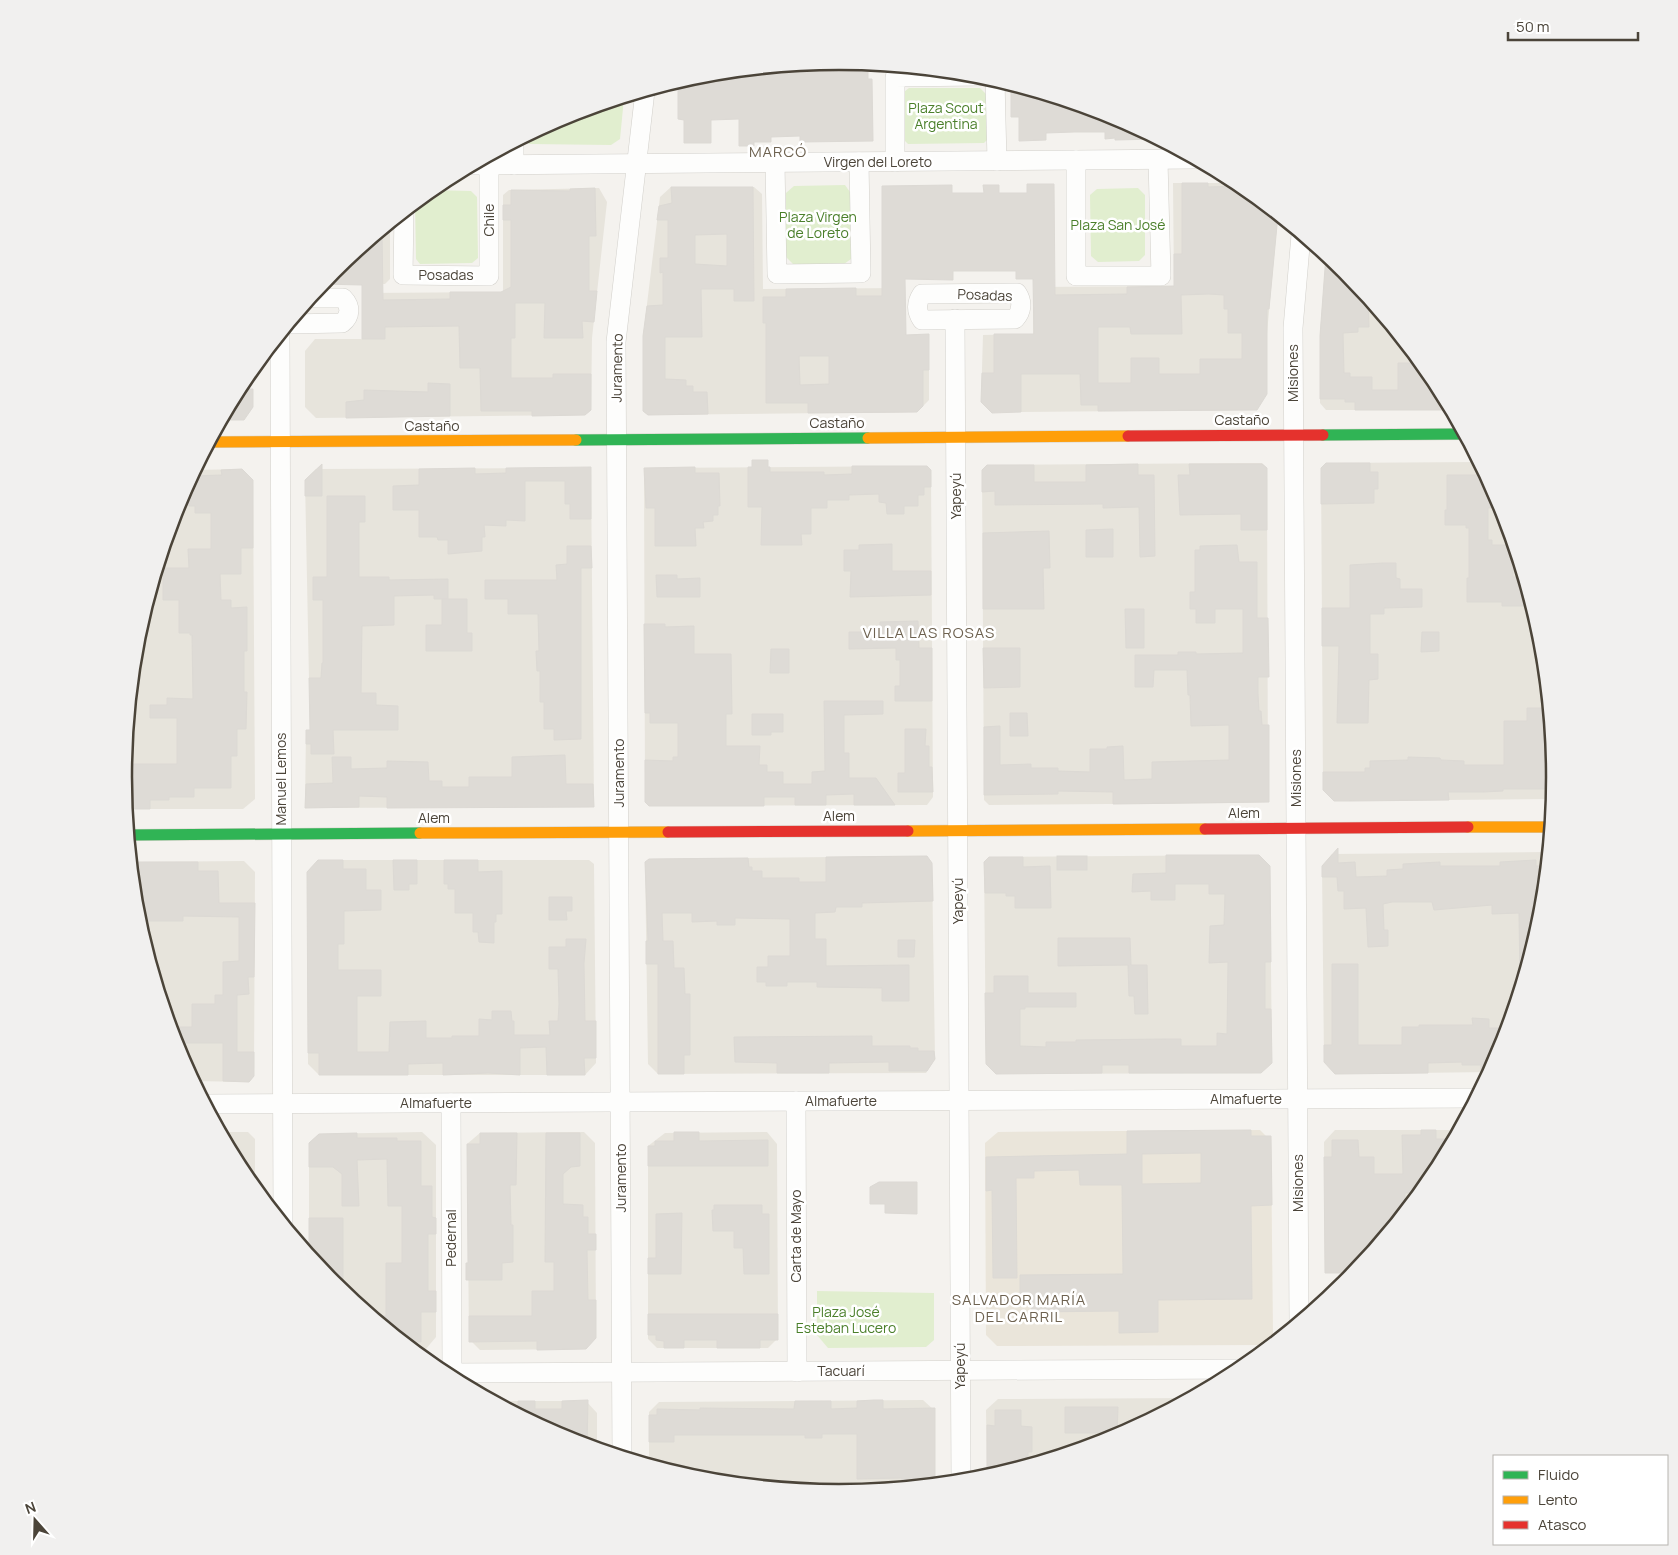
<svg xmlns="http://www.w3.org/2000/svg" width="1678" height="1555" viewBox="0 0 1678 1555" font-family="Manrope,sans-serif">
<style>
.residential{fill:#e7e4dc}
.education{fill:#eae5da}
.green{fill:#e1eecf}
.building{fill:#dedbd6;stroke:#dcd9d4;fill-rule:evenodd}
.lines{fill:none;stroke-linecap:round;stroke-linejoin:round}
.street-casing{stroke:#d2d0cb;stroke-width:20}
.fast-casing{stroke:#d3cfc5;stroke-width:12}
.slow-casing{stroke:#d3cfc5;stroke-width:12}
.jam-casing{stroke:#d3cfc5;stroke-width:12}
.street{stroke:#fdfdfc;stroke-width:19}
.fast{stroke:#30b455;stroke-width:11}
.slow{stroke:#ff9f0a;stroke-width:11}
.jam{stroke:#e5322d;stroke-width:11}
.labels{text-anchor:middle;stroke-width:5;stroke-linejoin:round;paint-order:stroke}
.park-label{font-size:14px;fill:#4a7f2a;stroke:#fff}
.street-label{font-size:14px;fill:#4b4439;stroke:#fff}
.neighbourhood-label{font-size:15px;letter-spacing:1px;fill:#6e6250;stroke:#fff}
.rim{fill:none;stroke:#4b4439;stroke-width:2.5}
</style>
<rect width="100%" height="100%" fill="#f4f2ee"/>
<g class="residential">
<path d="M1173 183H1238L1278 215 1267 333H1242V410L1021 412 981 402 983 335 1033 334V291L1037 287 1174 286Z"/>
<path d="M671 187H754L762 194 763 289 905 288 906 335 929 334V400L917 412 648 415 643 411V337L660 197Z"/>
<path d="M599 188 607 202 592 338 591 410 585 415 316 418 305 407V351L315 339H362L366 293 503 292V195L509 190Z"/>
<path d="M390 224V279L385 284H322L333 271Z"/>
<path d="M1326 255 1346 271 1435 380 1451 410H1326L1320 403V333Z"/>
<path d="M1479 462 1501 504 1542 638 1555 778 1553 799 1334 801 1323 790 1321 468 1326 463Z"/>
<path d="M1241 463H1262L1267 468 1268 801 1266 802 1230 803 989 805 984 800 982 470 987 465Z"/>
<path d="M927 466 931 470 933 797 927 805 649 806 645 802 644 468Z"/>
<path d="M587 468 591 471 594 804 591 807 309 808 305 804 306 730H310L305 480 316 469Z"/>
<path d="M242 469 253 480 255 799 243 809H126L123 777 137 637 177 503 195 470Z"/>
<path d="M1548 852 1541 918 1501 1052 1490 1072 1335 1074 1324 1062 1322 866 1332 854Z"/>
<path d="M1259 855 1270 866 1272 1063 1261 1073 996 1074 986 1064 984 862 989 857Z"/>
<path d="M927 856 932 863 935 1059 926 1073 658 1074 648 1064 645 862 649 859Z"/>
<path d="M318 860H589L594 864 596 1063 585 1075H319L308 1064 307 872Z"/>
<path d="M244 861 255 872 254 1076 249 1082 193 1081 177 1051 136 917 131 862Z"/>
<path d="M1335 1130H1459L1434 1176 1364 1262H1325L1324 1142Z"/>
<path d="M220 1132H248L255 1139V1189L243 1175Z"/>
<path d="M422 1132 436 1145V1337L425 1350H413L332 1284 309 1255V1143L319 1134Z"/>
<path d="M571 1132H584L595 1143 596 1338 586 1349 480 1350 469 1339 467 1144 480 1133Z"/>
<path d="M767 1132 777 1144 778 1338 768 1348H657L648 1339V1146L665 1133Z"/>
<path d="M1190 1398 1113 1439 987 1477 986 1410 998 1399Z"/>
<path d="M923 1400 935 1411V1484L839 1494 699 1480 649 1465V1412L659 1402Z"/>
<path d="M493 1401H586L597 1413V1449L565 1439Z"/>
</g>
<path class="education" d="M1260 1130 1271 1141 1273 1334 1261 1345 997 1346 986 1335 985 1143 998 1132Z"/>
<g class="green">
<path d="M909 88H980L987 95 988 139 984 143 908 144 904 140V92Z"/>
<path d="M624 98 620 139 611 145 529 144 524 138 565 116Z"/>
<path d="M845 185 850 192 851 259 844 264H793L786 257V193L794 186Z"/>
<path d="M1138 188 1145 195V255L1139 261 1098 262 1091 256 1090 195 1097 189Z"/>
<path d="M431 190 471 191 477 197 478 258 472 263 420 264 416 259 415 203Z"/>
<path d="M817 1291 934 1293V1340L926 1347 828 1348 817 1335Z"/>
</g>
<g class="building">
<path d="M833 62V71L868 72V79H872L873 141 800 142V136L771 137V142H754V146H739V119L711 120V143H684V120L678 119V83H688V79L700 75Z"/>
<path d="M1011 85 1113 116 1157 139 1115 140V138L1105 139V132H1074L1046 133V140L1019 141V117H1011Z"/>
<path d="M1182 183H1208V187L1242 186 1278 215 1269 309H1267V394L1257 410 1098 411V405H1081L1080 374H1021V412L992 413 981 402 982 373H994V334H1034L1033 279H1016V271H953V280L905 279 906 335 929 334V370H923V406L917 412 808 413V403H766V323H763V297H786V289L856 288V296H882V186L952 185V193H984L983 185H999V193H1027V184H1054L1055 295 1127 294V287L1174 286V254H1182ZM1209 294 1224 295V309H1228V333H1242V359H1200V374H1159V358H1131V383H1098V327H1130L1131 334H1182L1181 295ZM799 356H829V384L800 385Z"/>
<path d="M671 187H753L754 301H734V289H701L702 337H665V379L686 380V386H693V392H707L708 414 648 415 643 411V336L647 306 663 305V272L660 273V258H668V220H657L659 206 672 203ZM727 234V266L695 264V235Z"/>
<path d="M595 188 596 236H589V291H597L594 322 582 321 583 338H544L545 303H515V338H511V378H553V374H591V410L585 415 532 416V411H481L480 368H460L459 326 385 327V339H362V285L322 284 333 271 382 231 383 300 450 299V292H501L511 287V220H503V205H511V190L570 191V189Z"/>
<path d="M1326 255 1346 271 1368 299 1369 327H1358V332L1343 333 1344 373H1350V377H1372V390H1398V363H1421L1435 380 1451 410H1355V402H1345V399H1320V336Z"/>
<path d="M428 383 450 384V416L346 418V402L364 400V390L428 392Z"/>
<path d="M238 389H253V407L244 420H222Z"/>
<path d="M752 460H768V467H770V472H824V475L852 474V466H927L931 470V487H924V495H918V506H904V514H887L886 503 879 502V494L849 495V500H827V508H811V534H801L802 545H761L762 507H748V467H752Z"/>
<path d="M1326 463H1370V472H1378V489H1374V503L1321 504V468Z"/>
<path d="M322 464V496H305V480Z"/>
<path d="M1138 464V475H1154L1155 556 1140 557 1139 507 1103 508V504L995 505V491L982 492V470L987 465H1034V482H1086V465Z"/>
<path d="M1189 464H1262L1267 468V530H1241V514L1180 515 1178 475H1190Z"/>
<path d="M1480 465 1496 495V507L1488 508V540H1492V545H1511V548H1513V577H1523L1532 606H1502V602H1467V578H1469V528H1466V525H1445V510H1447V475H1477Z"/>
<path d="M591 467V519H570V504H565V481H525V521L506 520V526L484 525 485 537H482V551L448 554V540H438L437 537H419V510H393V486L419 485V469L475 468V474L506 473V468Z"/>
<path d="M695 467V473H719L720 506H718V515H713V521L703 522 704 528H695L696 546H655V508H646L644 468Z"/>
<path d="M242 469 253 480V548H241V574H220L221 600H231V608L247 607V651H244V692H247L246 729H237V756H231V788H194V797H169V800H150V809H126L124 785V764H177V718H150V705H167V698L193 699 192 635H190V633H179V600H163V568H189L188 549H211V513H195V506H189V504L177 503 192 476 222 475 221 470Z"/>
<path d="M327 496H365V522H359V577H389V580L448 579V599H434V595L394 596V625L362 626 361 693H376V705L398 706V730H333L334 754H311V744H306V730H310L309 678H321L322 663H323V600H313V577H327Z"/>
<path d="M1113 529V557H1086V530Z"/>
<path d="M1049 531 1050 568H1043L1044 609H983V533Z"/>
<path d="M892 544V571H931V595L850 597 851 571H844V550H859V545Z"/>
<path d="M1237 545 1239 562H1257V618H1268L1269 677H1258V694L1259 711H1261L1262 725H1269V802L1113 804V792L1058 791V794L984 795V727L1000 726V765L1031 764V768H1058V771L1090 772V749H1107V747L1123 746 1124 780 1152 779V762L1229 760V725L1191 726 1190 695H1188L1187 670H1154L1153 687H1135V655H1178V652H1196V654L1243 653V609H1215V623H1196V609H1190V592H1195V550H1200V546Z"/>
<path d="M567 546H591L592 568H581V739L554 740V729H544V702H540V671H537L536 651H539L538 614H508V599H485V580H557L556 565 567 564Z"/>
<path d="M1383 563H1396V578L1400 579V589H1422V607L1384 608V614H1370V654H1378V679L1369 680 1368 723H1337L1339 646H1322V608H1350V565Z"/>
<path d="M656 575H677V579L700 578V597H657Z"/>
<path d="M442 599H467V633H472V651H426V625H442Z"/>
<path d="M1125 609H1144V648H1126Z"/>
<path d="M918 621 919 648H932V701H895V686H900V660H896V648L849 649V632H872V629H880V622Z"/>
<path d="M644 624H665V627L694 626V654H731L732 714H726V746H760L759 765H767V772H783V784H812V772L825 771 824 701H883V714L844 715V753H849V778H876L895 805H854V794L826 795V805H795V797H764V806H649L645 802V760L673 761V757H678V723H650V713H645Z"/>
<path d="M1422 632H1439V651L1421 652Z"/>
<path d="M983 648H1020V687L984 688Z"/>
<path d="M771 649H789V673H770Z"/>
<path d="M1527 708H1548L1553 760H1547L1548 785H1546V789H1503V791L1483 792H1448L1449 800 1349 801H1334L1323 790V772H1365V768H1370V761L1408 760V757L1440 758 1441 760 1464 761V765H1504V721H1527Z"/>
<path d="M1010 713H1027L1028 736H1010Z"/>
<path d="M752 714H783V732H771V735H752Z"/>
<path d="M905 729H926L925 746H929V767H932L933 792H898V773H905Z"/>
<path d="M565 755 566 784H593L594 807 387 808V797L359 796V807L305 808 306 784 333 783 332 757H351V769L387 768V761L428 762 429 781H442V787H469V777H512V757Z"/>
<path d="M1338 848V863L1355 862 1356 877 1387 876V870L1403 869V864L1440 862V866H1500V862L1536 860V866H1547L1541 918 1523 979H1520L1519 913 1492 914V905L1434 910 1432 902H1392L1383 904 1384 930H1388V946L1368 947 1366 908 1344 909V891H1338L1337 877H1322V866Z"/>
<path d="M1166 855H1259L1270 866 1271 962H1265V1009H1271L1272 1063 1261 1073H1129V1065H1102V1073L996 1074 986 1064 985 993H994V976H1028V993H1076V1007H1025V1009H1020V1046L1046 1047V1042H1076V1040L1166 1039H1181V1046H1217V1033L1227 1034 1228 962 1209 963 1210 926 1224 925 1225 894H1209V884H1175V900H1151V891L1132 892 1133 874 1166 873Z"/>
<path d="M927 856 932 863 933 901 862 903V907H836L835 912 815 913V939H826V966L909 965V1001H882V988L817 987V982H787V986H766V982H757V967H768V956H790V919L735 918V925H717V921L692 922V913H662L663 941H673L674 968H684L685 994H690V1055H684V1074H658V964H646V941H648L645 862 649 859 748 858 749 867H752V871H762V878H799V882H826V857Z"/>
<rect x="1057" y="856" width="30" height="14"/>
<path d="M989 857H1023V867L1050 866 1051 908H1015V896H1006V893H985L984 862Z"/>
<path d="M318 860H343V869H366V890H381V910L344 911V944H338V970H381V996H357V1052H389L390 1022 426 1021V1038H452V1036H479V1019L492 1020V1011H511L512 1021H514V1035H550L549 1021H558L559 1004 558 969H549V947H566V939H586L584 963 585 1021H596V1058H584L585 1075H547L546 1047 520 1048V1075L488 1073 443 1075V1063L408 1064V1075H319V1053H308L307 872Z"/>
<path d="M393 860H417V884H409V890H394Z"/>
<path d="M444 860H478V872L502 871V914H496V922H494V943L479 942 478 932H473V913H455V889H448V884H444Z"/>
<path d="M131 862H198V871H218L219 903H255L254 977H248L249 994 237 995V1052H254V1076L249 1082 223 1081V1043H175L170 1027H192V1004H215V995H223V962L239 961V917L183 916V921H138Z"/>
<path d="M549 897H572V911H566L567 920H549Z"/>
<path d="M1058 938H1130L1131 965H1147L1148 1014H1135L1134 996H1129L1128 965 1058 966Z"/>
<path d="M898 940H915L914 957H898Z"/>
<path d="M1332 964H1358V1045H1402V1027H1419V1025H1473L1472 1018 1489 1019V1028H1508L1501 1052 1490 1072H1481V1065H1462V1062L1428 1063V1073L1335 1074 1324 1062V1045H1332Z"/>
<path d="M872 1036V1046H910V1048H918V1051H934L935 1059 927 1071H889V1062L829 1063V1073H777V1063L735 1062 734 1037Z"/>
<path d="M1251 1130V1136H1271L1272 1205 1251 1206 1252 1299 1158 1300V1332L1119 1333V1311L1032 1312 1031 1302H1020V1275L1123 1274 1122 1185H1080L1079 1170 1034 1171V1178H1016L1017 1278H993L992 1190 986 1191V1157L1127 1154V1131ZM1201 1153V1183L1142 1184V1154Z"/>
<path d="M1421 1130H1436V1139H1454L1434 1176 1420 1193H1405V1212L1354 1273H1325L1324 1157H1332V1140H1358L1359 1157H1374V1174H1403L1402 1135H1421Z"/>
<path d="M674 1132H699V1141L768 1140V1166H648V1146H655V1141H674Z"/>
<path d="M357 1133V1138H397V1141H421V1186H432V1217L436 1218V1234H428V1291H436V1312H421V1342H403L372 1316H386V1263H402V1206H388L387 1159 357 1160 359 1206H342V1174L333 1167H309V1143L319 1134Z"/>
<path d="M480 1133H517L516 1185H510L511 1225H513V1262L502 1263V1280H466V1263H468L467 1144H480Z"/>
<path d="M546 1133H580V1166L571 1167 563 1174V1204L583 1205V1217H588V1234H596V1250H587L588 1300H596V1338L586 1349 537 1350V1341L469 1342V1316H532V1291H554V1262H545Z"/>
<path d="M879 1182H917V1214L885 1213V1204H870V1187Z"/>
<path d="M714 1205H762V1214H769V1274H744L743 1248H734V1231H713L712 1210H714Z"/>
<path d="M682 1213 681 1274H648V1258H656V1214Z"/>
<path d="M309 1218H343V1292L332 1284 309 1255Z"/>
<path d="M648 1314H778V1340H760V1348H717V1340H684V1348H664V1341L656 1340V1335H648Z"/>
<path d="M588 1400 587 1446 570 1441V1435H557L510 1410H518V1401H535V1409H562V1401Z"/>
<path d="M874 1400H883V1409L935 1408V1478H927V1485L902 1488V1478L857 1479V1434H822V1438H805V1435H674V1442H649V1415H657V1409L700 1410V1408L794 1409 795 1401H831V1409L857 1408V1401Z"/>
<path d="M1065 1407H1118L1117 1433H1065Z"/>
<path d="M995 1410H1021V1426L1032 1427V1452H1028V1460H1022V1467L987 1477V1425L995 1426Z"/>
</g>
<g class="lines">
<defs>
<g id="street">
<path d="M995 80 997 161"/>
<path d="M514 143V165"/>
<path d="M1076 160V276H1161L1158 160"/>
<path d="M895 162V77L981 76"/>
<path d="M775 163 777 274 861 273 859 162"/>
<path d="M472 165 1194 159"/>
<path d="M404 212 403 275 489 276V165"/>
<path d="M1017 293C1023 302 1022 311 1015 319L922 320C916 311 916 303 922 294Z"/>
<path d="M955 319 961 1482"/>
<path d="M289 324 342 323C351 316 351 306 343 298H310"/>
<path d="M280 336 283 1223"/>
<path d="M796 1101 797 1372"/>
<path d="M451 1103 452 1373"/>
<path d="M206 1104 1476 1098"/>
<path d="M1299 1322 1293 328 1301 235"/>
<path d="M441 1373 1241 1369"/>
<path d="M622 1457 616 342 645 91"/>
</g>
<g id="fast">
<path d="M1323 435 1464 434"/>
<path d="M576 440 868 438"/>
<path d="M128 835 420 833"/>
</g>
<g id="slow">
<path d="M868 438 1128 436"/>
<path d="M210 442 576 440"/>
<path d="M1468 827H1550"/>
<path d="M908 831 1205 829"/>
<path d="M420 833 668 832"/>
</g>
<g id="jam">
<path d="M1128 436 1323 435"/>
<path d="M1205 829 1468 827"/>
<path d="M668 832 908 831"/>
</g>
</defs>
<use href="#street" class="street-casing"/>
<use href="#fast" class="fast-casing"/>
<use href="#slow" class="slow-casing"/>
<use href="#jam" class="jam-casing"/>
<use href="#street" class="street"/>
<use href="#fast" class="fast"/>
<use href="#slow" class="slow"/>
<use href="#jam" class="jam"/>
</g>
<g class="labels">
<g class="park-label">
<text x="946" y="113">Plaza Scout<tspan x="946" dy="16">Argentina</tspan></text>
<text x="818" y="222">Plaza Virgen<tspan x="818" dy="16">de Loreto</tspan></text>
<text x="1118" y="230">Plaza San José</text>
<text x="846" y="1317">Plaza José<tspan x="846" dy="16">Esteban Lucero</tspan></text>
</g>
<g class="street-label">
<text x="878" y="167">Virgen del Loreto</text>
<text transform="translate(489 220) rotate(-90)" y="5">Chile</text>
<text x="446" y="280">Posadas</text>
<text transform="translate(985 295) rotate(2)" y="5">Posadas</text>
<text transform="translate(617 368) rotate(-89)" y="5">Juramento</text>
<text transform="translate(1293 373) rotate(-90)" y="5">Misiones</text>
<text x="1242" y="425">Castaño</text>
<text x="837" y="428">Castaño</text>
<text x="432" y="431">Castaño</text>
<text transform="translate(956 496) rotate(-90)" y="5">Yapeyú</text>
<text transform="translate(619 773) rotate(-90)" y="5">Juramento</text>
<text transform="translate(1296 778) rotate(-90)" y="5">Misiones</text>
<text transform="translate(281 779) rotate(-90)" y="5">Manuel Lemos</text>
<text x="1244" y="818">Alem</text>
<text x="839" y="821">Alem</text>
<text x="434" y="823">Alem</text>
<text transform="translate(958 901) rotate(-90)" y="5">Yapeyú</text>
<text x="1246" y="1104">Almafuerte</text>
<text x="841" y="1106">Almafuerte</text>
<text x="436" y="1108">Almafuerte</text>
<text transform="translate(621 1178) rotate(-90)" y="5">Juramento</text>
<text transform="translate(1298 1183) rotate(-90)" y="5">Misiones</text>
<text transform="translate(796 1236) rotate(-90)" y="5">Carta de Mayo</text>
<text transform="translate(451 1238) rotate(-90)" y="5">Pedernal</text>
<text transform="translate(960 1366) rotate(-90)" y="5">Yapeyú</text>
<text x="841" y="1376">Tacuarí</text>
</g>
<g class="neighbourhood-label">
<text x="778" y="157">MARCÓ</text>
<text x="929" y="638">VILLA LAS ROSAS</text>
<text x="1019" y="1305">SALVADOR MARÍA<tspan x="1019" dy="17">DEL CARRIL</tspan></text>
</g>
</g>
<path d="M0 0H1678V1555H0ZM132 777a707 707 0 1 1 1414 0a707 707 0 1 1-1414 0Z" fill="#f1f0ef" fill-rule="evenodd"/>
<path class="rim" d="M132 777a707 707 0 1 1 1414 0a707 707 0 1 1-1414 0Z"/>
<rect x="1493" y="1455" width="175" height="90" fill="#ffffff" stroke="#b7b4b0"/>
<rect x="1503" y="1471" width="25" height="8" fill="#30b455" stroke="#b7b4b0"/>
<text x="1538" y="1480" font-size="15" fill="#4b4439">Fluido</text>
<rect x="1503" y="1496" width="25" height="8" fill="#ff9f0a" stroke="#b7b4b0"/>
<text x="1538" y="1505" font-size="15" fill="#4b4439">Lento</text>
<rect x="1503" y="1521" width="25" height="8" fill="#e5322d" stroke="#b7b4b0"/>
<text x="1538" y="1530" font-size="15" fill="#4b4439">Atasco</text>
<g transform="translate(35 1520) rotate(340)" stroke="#ffffff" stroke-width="4" paint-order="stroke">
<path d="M0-4L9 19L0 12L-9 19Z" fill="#4b4439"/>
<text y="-8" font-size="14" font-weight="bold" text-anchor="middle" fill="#4b4439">N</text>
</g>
<path d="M1508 32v8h130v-8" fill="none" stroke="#4b4439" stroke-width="2.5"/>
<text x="1516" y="32" font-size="15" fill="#4b4439" stroke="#ffffff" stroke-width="4" paint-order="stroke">50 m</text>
</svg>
